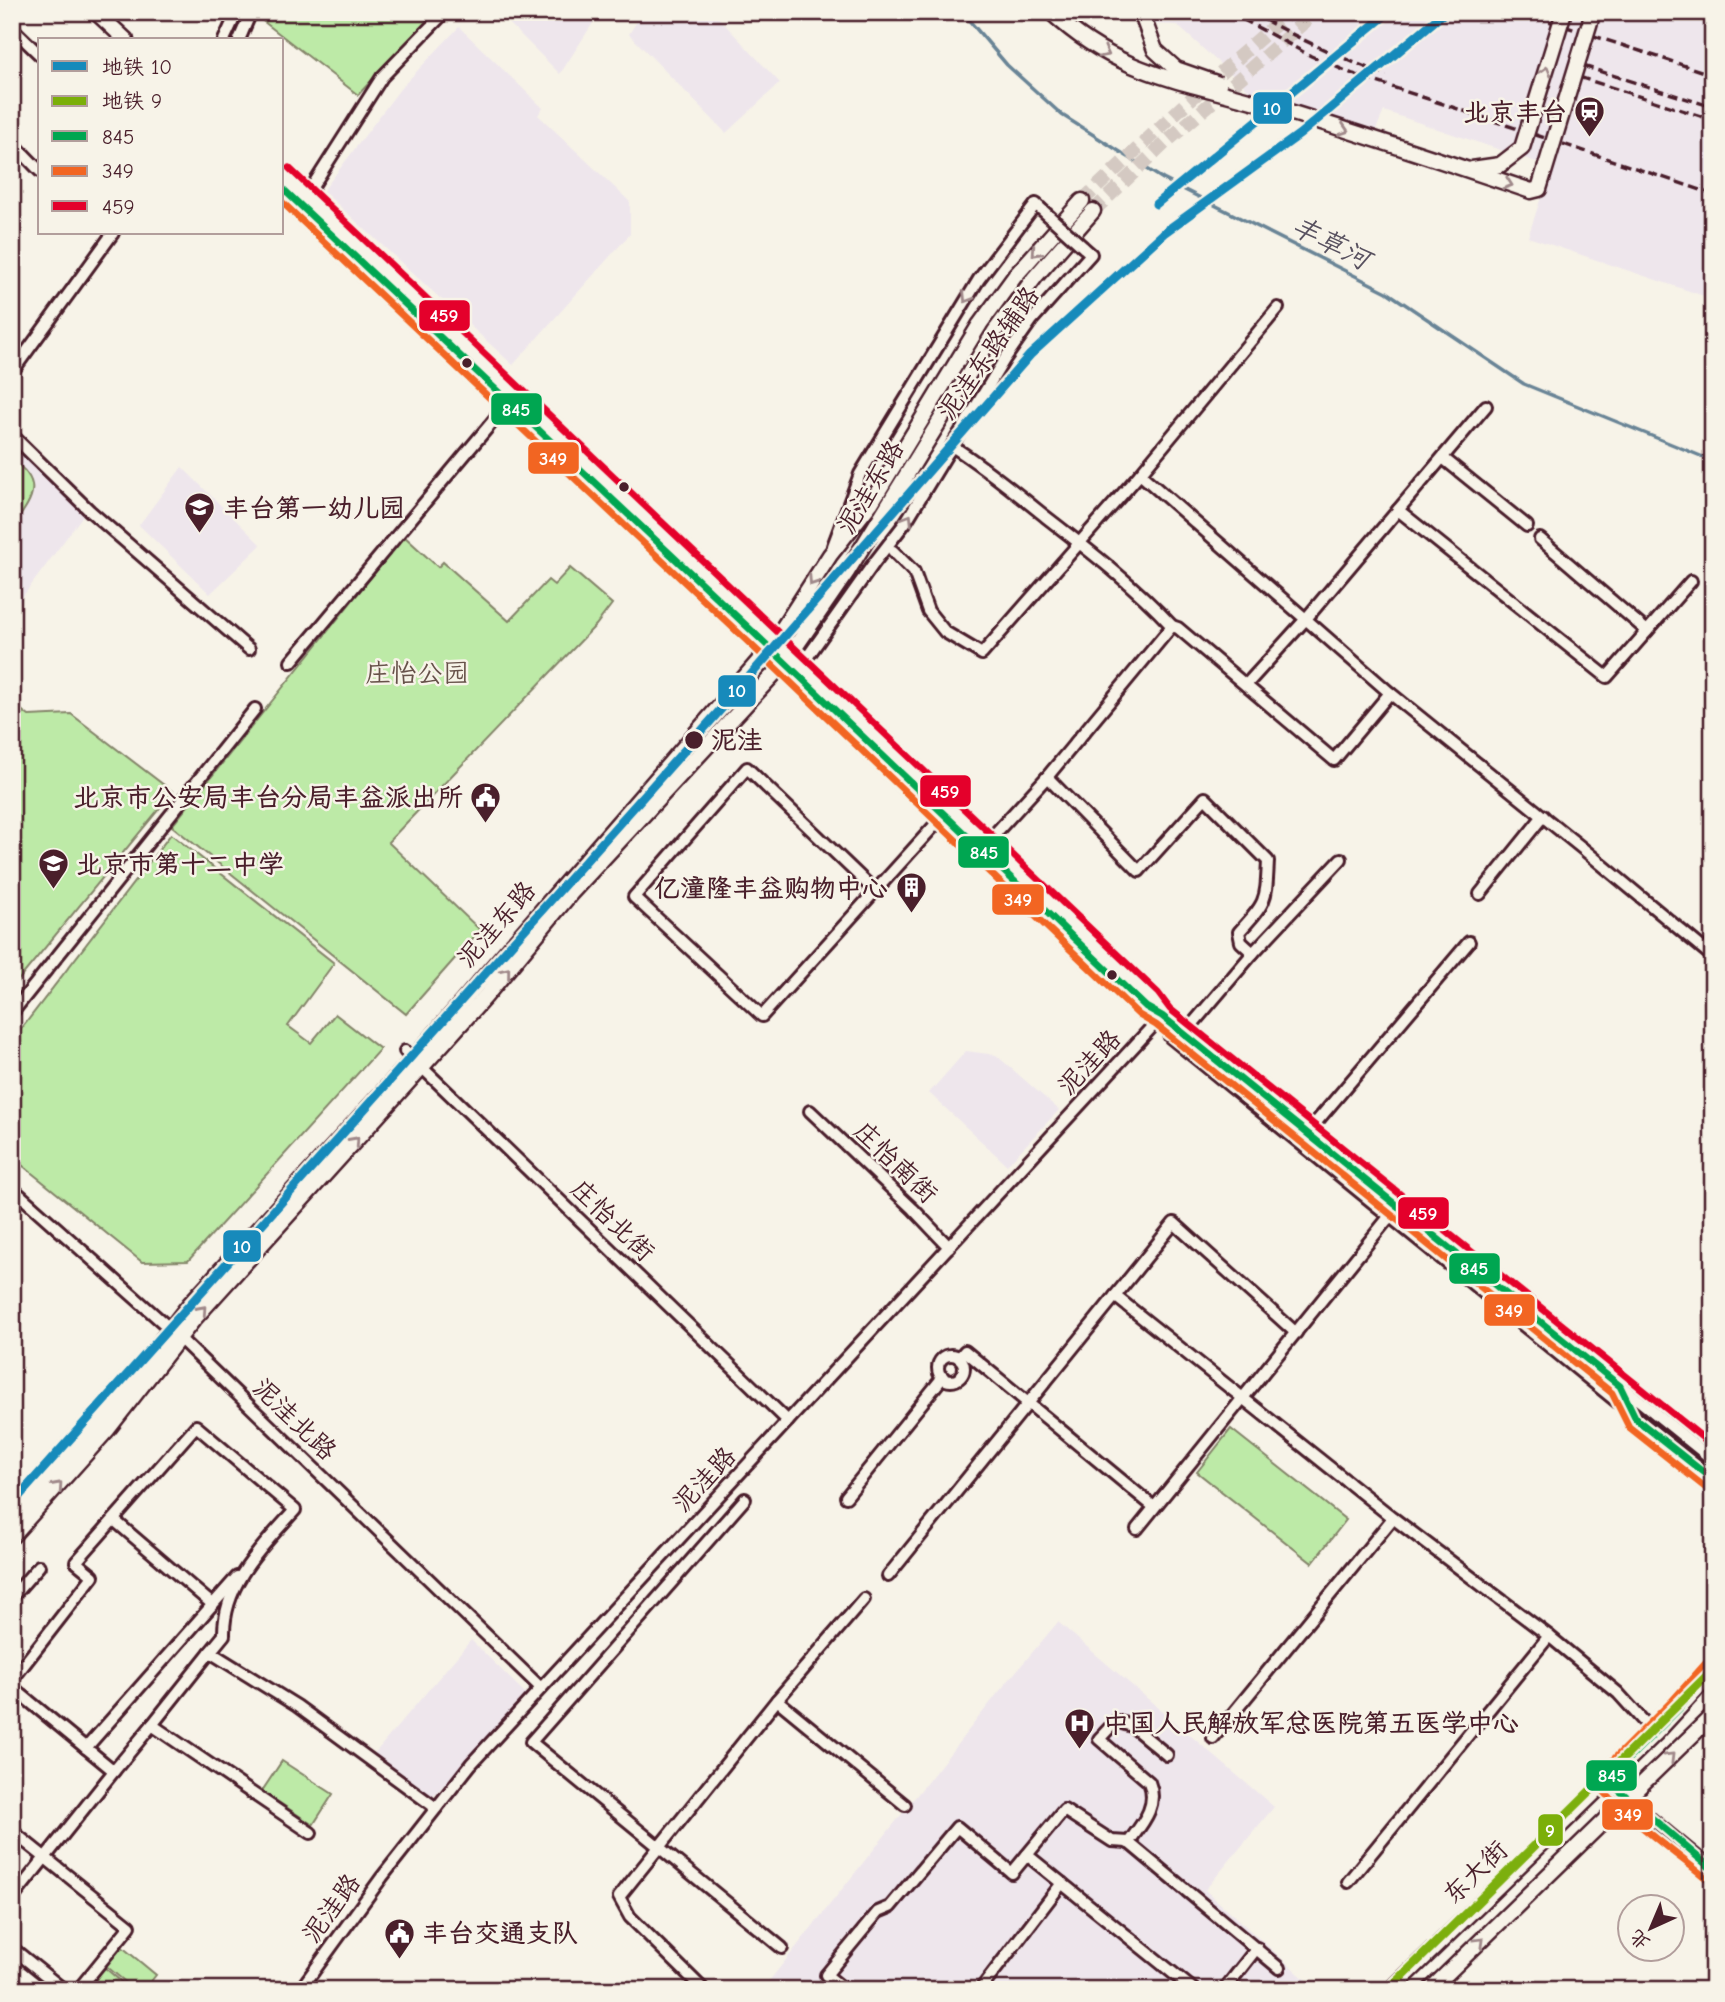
<svg xmlns="http://www.w3.org/2000/svg" width="1725" height="2002" viewBox="0 0 1725 2002" font-family="'Comic Neue','LXGW WenKai TC',sans-serif">
<style>
.built{fill:#eee6ec}
.green{fill:#bdeaa7;stroke:#848469;stroke-width:2}
.lines{fill:none;stroke-linecap:round;stroke-linejoin:round}
.stream{stroke:#698496;stroke-width:3.5}
.major-tunnel{stroke:#d4c9c2;stroke-width:14;stroke-dasharray:14 7;stroke-linecap:butt}
.minor-casing{stroke:#4a1f2b;stroke-width:16}
.major-casing{stroke:#4a1f2b;stroke-width:19}
.minor{stroke:#f7f3e8;stroke-width:10}
.major{stroke:#f7f3e8;stroke-width:14}
.rail{stroke:#4a1f2b;stroke-width:3.5;stroke-dasharray:10 5;stroke-linecap:butt}
.minor-bridge-casing{stroke:#4a1f2b;stroke-width:16;stroke-linecap:butt}
.major-bridge-casing{stroke:#4a1f2b;stroke-width:19;stroke-linecap:butt}
.minor-bridge{stroke:#f7f3e8;stroke-width:10}
.major-bridge{stroke:#f7f3e8;stroke-width:14}
.bus-1-casing{stroke:#f7f3e8;stroke-width:12}
.bus-2-casing{stroke:#f7f3e8;stroke-width:12}
.bus-3-casing{stroke:#f7f3e8;stroke-width:12}
.bus-1{stroke:#00a651;stroke-width:7}
.bus-2{stroke:#f26522;stroke-width:7}
.bus-3{stroke:#e4002b;stroke-width:7}
.metro-1-casing{stroke:#f7f3e8;stroke-width:14}
.metro-2-casing{stroke:#f7f3e8;stroke-width:14}
.metro-1{stroke:#178abb;stroke-width:9}
.metro-2{stroke:#7baf09;stroke-width:9}
.oneway{stroke:#a0898a}
.bus-dot{fill:#4a1f2b;stroke:#f7f3e8;stroke-width:2.5}
.labels{text-anchor:middle;stroke-width:5;stroke-linejoin:round;paint-order:stroke}
.poi-label{font-size:26px;font-weight:bold;fill:#4a1f2b;stroke:#f7f3e8;text-anchor:start}
.street-label{font-size:26px;fill:#4a1f2b;stroke:#f7f3e8}
.park-label{font-size:26px;fill:#67524a;stroke:#f7f3e8}
.stop-label{font-size:26px;font-weight:bold;fill:#4a1f2b;stroke:#f7f3e8;text-anchor:start}
.water-label{font-size:28px;font-style:italic;fill:#595260;stroke:#f7f3e8}
.line-badge{stroke:#f7f3e8;stroke-width:2.5}
.badge-label{font-size:19px;text-anchor:middle;font-weight:bold;fill:#fff}
</style>
<rect width="100%" height="100%" fill="#f7f3e8"/>
<filter id="ink" filterUnits="userSpaceOnUse"><feTurbulence type="fractalNoise" baseFrequency=".0143" numOctaves="2"/><feDisplacementMap in="SourceGraphic" scale="14" xChannelSelector="R" yChannelSelector="G"/><feConvolveMatrix kernelMatrix="1 2 1 2 8 2 1 2 1" color-interpolation-filters="sRGB"/></filter>
<g filter="url(#ink)">
<g class="built">
<path d="M498 12H600L560 74Z"/>
<path d="M643 12H713L780 83 726 133 629 34Z"/>
<path d="M1139 12H1713V299L1528 237 1551 167 1384 111 1374 134 1251 92 1177 25 1151 24Z"/>
<path d="M459 27 543 108 538 115 630 202V234L513 365 323 191 400 89Z"/>
<path d="M12 440 87 510 12 611Z"/>
<path d="M182 467 261 545 210 594 139 525Z"/>
<path d="M966 1051 996 1055 1059 1110 1007 1165 929 1093Z"/>
<path d="M1058 1622 1274 1807 1205 1890 1317 1990H762L998 1693Z"/>
<path d="M471 1640 526 1694 431 1799 374 1754Z"/>
</g>
<g class="green">
<path d="M262 12H435L358 95 259 18Z"/>
<path d="M12 460C47 484 30 501 12 528Z"/>
<path d="M404 536 438 567 443 562 509 621 548 580 554 585 570 568 612 604 596 625 388 842 480 930 406 1014 172 826Z"/>
<path d="M15 705 29 716 71 714 173 792 12 988V709Z"/>
<path d="M171 834 334 963 288 1026 311 1043 335 1014 380 1049 188 1261 142 1262 12 1157V1041Z"/>
<path d="M1231 1429 1346 1520 1312 1563 1197 1472Z"/>
<path d="M282 1761 333 1794 313 1825 262 1791Z"/>
<path d="M121 1946 156 1975 144 1990H135L105 1965Z"/>
<path d="M104 1967 131 1990H93L88 1986Z"/>
</g>
<g class="lines">
<path class="stream" d="M962 12 1007 65 1062 115 1163 179 1387 292 1524 384 1713 461"/>
<g class="major-tunnel">
<path d="M1082 201 1184 105 1290 12"/>
<path d="M1093 211 1166 142 1316 12"/>
</g>
<defs>
<g id="minor">
<path d="M12 28 40 55"/>
<path d="M224 40 237 12"/>
<path d="M239 40 251 12"/>
<path d="M12 142 40 171"/>
<path d="M305 198 382 77 445 12"/>
<path d="M12 298 13 299"/>
<path d="M12 372 113 233"/>
<path d="M12 435 90 511 249 649"/>
<path d="M952 446C985 467 1015 492 1046 517 1090 551 1134 585 1172 626L1178 628 1334 760 1390 693"/>
<path d="M1443 458 1527 526"/>
<path d="M1140 474 1390 693 1582 848 1713 957"/>
<path d="M1398 510 1607 677 1691 581"/>
<path d="M1540 539 1647 631"/>
<path d="M833 546 860 474 979 279 1036 204 1040 208"/>
<path d="M893 551 914 572 928 611 945 632 982 654 1140 474 1278 308"/>
<path d="M291 662 509 402"/>
<path d="M796 673 874 563 905 523 1004 360 1032 320 1091 254 1083 247"/>
<path d="M1246 685 1305 620 1486 406"/>
<path d="M1047 777 1139 871 1205 798 1268 861C1266 902 1267 901 1239 932L1241 942 1253 953"/>
<path d="M980 850 1047 777 1172 626"/>
<path d="M876 892 747 768 634 897 762 1016 944 815"/>
<path d="M1480 894 1543 816"/>
<path d="M12 1013 255 709"/>
<path d="M1162 1016 1170 1037 1713 1480"/>
<path d="M1162 1016 1713 1460"/>
<path d="M1184 1034 1253 953 1341 859"/>
<path d="M405 1051 788 1421"/>
<path d="M810 1111 913 1209 949 1247"/>
<path d="M1307 1133 1469 942"/>
<path d="M12 1188 169 1328 541 1688"/>
<path d="M1115 1296 1174 1223 1296 1333"/>
<circle cx="951" cy="1368" r="13"/>
<path d="M959 1358 965 1351 1154 1507"/>
<path d="M846 1497 943 1377"/>
<path d="M745 1499 531 1742 782 1948"/>
<path d="M114 1520 212 1604"/>
<path d="M1137 1529 1389 1217"/>
<path d="M888 1576 1115 1296 1393 1518 1549 1636 1618 1693 1655 1734"/>
<path d="M12 1597 39 1566"/>
<path d="M12 1680 93 1576 76 1562 196 1426 295 1510C263 1546 223 1583 224 1635L210 1652 297 1706 436 1808"/>
<path d="M12 1687 114 1771 12 1899"/>
<path d="M777 1700 905 1805"/>
<path d="M152 1725 210 1652"/>
<path d="M1213 1738 1393 1518"/>
<path d="M86 1748 237 1577"/>
<path d="M114 1771 152 1725 311 1833"/>
<path d="M1607 1780 1628 1800 1713 1870"/>
<path d="M12 1831 130 1926 78 1990"/>
<path d="M1128 1843C1142 1824 1159 1806 1149 1782L1099 1739 1116 1721 1132 1726 1167 1755"/>
<path d="M1027 1855 1194 1990"/>
<path d="M1348 1882 1549 1636"/>
<path d="M12 1948 64 1990"/>
<path d="M12 1986 17 1990"/>
<path d="M300 1990 382 1877 471 1764 1162 1016"/>
<path d="M704 1990 630 1917 619 1897 777 1700 864 1599"/>
<path d="M845 1990 826 1975 878 1912 890 1907 957 1827 1012 1873 1064 1810 1112 1841 1128 1842 1279 1968"/>
<path d="M980 1990 1062 1883"/>
<path d="M1224 1990 1257 1948"/>
</g>
<g id="major">
<path d="M96 12 126 40"/>
<path d="M282 176 1151 1001 1162 1016"/>
<path d="M12 1517 106 1412 189 1305 413 1059 770 648 830 555 871 503 980 324 1015 276 1082 201"/>
<path d="M12 1536 108 1429 194 1319 485 997 571 893 785 662 847 572 995 331 1035 277 1093 211"/>
<path d="M1391 1990 1655 1734 1713 1671"/>
<path d="M1430 1990 1713 1715"/>
</g>
</defs>
<use href="#minor" class="minor-casing"/>
<use href="#major" class="major-casing"/>
<use href="#minor" class="minor"/>
<use href="#major" class="major"/>
<g class="rail">
<path d="M1229 12 1311 56 1353 74 1713 194"/>
<path d="M1251 12C1295 37 1339 58 1387 75"/>
<path d="M1521 12 1713 75"/>
<path d="M1583 66 1713 107"/>
<path d="M1579 77 1713 120"/>
</g>
<defs>
<path id="minor-bridge" d="M1040 208 1083 247"/>
<g id="major-bridge">
<path d="M1051 12C1117 74 1180 80 1263 104 1353 131 1442 161 1531 191L1539 189 1593 12"/>
<path d="M1141 12 1155 50 1176 69 1219 84"/>
<path d="M1472 169 1500 165 1522 148 1564 12"/>
</g>
</defs>
<use href="#minor-bridge" class="minor-bridge-casing"/>
<use href="#major-bridge" class="major-bridge-casing"/>
<use href="#minor-bridge" class="minor-bridge"/>
<use href="#major-bridge" class="major-bridge"/>
<defs>
<g id="bus-1">
<path d="M282 188 770 648 1146 1007 1162 1016 1620 1386 1636 1419 1713 1480"/>
<path d="M1713 1671 1680 1708 1607 1780 1713 1870"/>
</g>
<g id="bus-2">
<path d="M282 202 763 656 1139 1015 1156 1025 1612 1393 1629 1427 1706 1488"/>
<path d="M1705 1664 1672 1701 1600 1773 1597 1780C1602 1800 1686 1861 1706 1878"/>
</g>
<path id="bus-3" d="M289 168 1158 993 1170 1009 1713 1446"/>
</defs>
<use href="#bus-1" class="bus-1-casing"/>
<use href="#bus-2" class="bus-2-casing"/>
<use href="#bus-3" class="bus-3-casing"/>
<use href="#bus-1" class="bus-1"/>
<use href="#bus-2" class="bus-2"/>
<use href="#bus-3" class="bus-3"/>
<defs>
<g id="metro-1">
<path d="M1156 204 1389 12"/>
<path d="M12 1504 715 716 1030 355 1165 232 1300 134 1445 12"/>
</g>
<path id="metro-2" d="M1388 1990 1713 1670"/>
</defs>
<use href="#metro-1" class="metro-1-casing"/>
<use href="#metro-2" class="metro-2-casing"/>
<use href="#metro-1" class="metro-1"/>
<use href="#metro-2" class="metro-2"/>
</g>
<defs><path id="oneway-chevron" d="M-2-3.5L2.5 0L-2 3.5" fill="none" stroke-width="1.6" stroke-linecap="round" stroke-linejoin="round" transform="scale(1.75)"/></defs>
<g class="oneway">
<use href="#oneway-chevron" transform="translate(1105 53) rotate(28)"/>
<use href="#oneway-chevron" transform="translate(1546 71) rotate(-73)"/>
<use href="#oneway-chevron" transform="translate(1344 130) rotate(18)"/>
<use href="#oneway-chevron" transform="translate(1508 184) rotate(19)"/>
<use href="#oneway-chevron" transform="translate(1036 252) rotate(132)"/>
<use href="#oneway-chevron" transform="translate(967 298) rotate(122)"/>
<use href="#oneway-chevron" transform="translate(908 519) rotate(-58)"/>
<use href="#oneway-chevron" transform="translate(813 581) rotate(123)"/>
<use href="#oneway-chevron" transform="translate(506 972) rotate(-51)"/>
<use href="#oneway-chevron" transform="translate(355 1141) rotate(-48)"/>
<use href="#oneway-chevron" transform="translate(202 1310) rotate(-48)"/>
<use href="#oneway-chevron" transform="translate(58 1486) rotate(-48)"/>
<use href="#oneway-chevron" transform="translate(1670 1757) rotate(-45)"/>
<use href="#oneway-chevron" transform="translate(1480 1942) rotate(-44)"/>
</g>
</g>
<defs>
<symbol id="station-pin" viewBox="-11 -11 22 30"><path d="M0 17L-7.5 6A9.5 9.5 0 1 1 7.5 6Z" fill="#4a1f2b" stroke="#f7f3e8"/><path d="M-3-6H3Q5-6 5-4V2Q5 4 3 4L4.5 6H3L1.5 4h-3L-3 6H-4.5L-3 4Q-5 4-5 2V-4Q-5-6-3-6ZM-3.5-4v3h7v-3ZM-3.5 1v1.5H-2V1ZM2 1v1.5H3.5V1Z" fill="#fff"/></symbol>
<symbol id="school-pin" viewBox="-11 -11 22 30"><path d="M0 17L-7.5 6A9.5 9.5 0 1 1 7.5 6Z" fill="#4a1f2b" stroke="#f7f3e8"/><path d="M0-5L7-2L0 1L-7-2ZM-4 1L0 2.5L4 1V4Q0 6-4 4Z" fill="#fff"/></symbol>
<symbol id="civic-pin" viewBox="-11 -11 22 30"><path d="M0 17L-7.5 6A9.5 9.5 0 1 1 7.5 6Z" fill="#4a1f2b" stroke="#f7f3e8"/><path d="M-.6-6.5H3V-4.5H.6V-3L4-1V1h2V6H-6V1h2V-1L-.6-3ZM-1.2 2.5V6h2.4V2.5Z" fill="#fff"/></symbol>
<symbol id="building-pin" viewBox="-11 -11 22 30"><path d="M0 17L-7.5 6A9.5 9.5 0 1 1 7.5 6Z" fill="#4a1f2b" stroke="#f7f3e8"/><path d="M-4-6H4V6H1V3H-1V6H-4ZM-2.5-4.3h1.7v1.8h-1.7ZM.8-4.3h1.7v1.8H.8ZM-2.5-1h1.7V.8h-1.7ZM.8-1h1.7V.8H.8Z" fill="#fff"/></symbol>
<symbol id="hospital-pin" viewBox="-11 -11 22 30"><path d="M0 17L-7.5 6A9.5 9.5 0 1 1 7.5 6Z" fill="#4a1f2b" stroke="#f7f3e8"/><path d="M-5-5h3v3.5h4V-5h3V5h-3V1.5h-4V5h-3Z" fill="#fff"/></symbol>
</defs>
<g fill-rule="evenodd">
<use href="#station-pin" x="1572" y="94" width="35" height="47"/>
<use href="#school-pin" x="182" y="490" width="35" height="47"/>
<use href="#civic-pin" x="468" y="780" width="35" height="47"/>
<use href="#school-pin" x="36" y="846" width="35" height="47"/>
<use href="#building-pin" x="894" y="870" width="35" height="47"/>
<use href="#hospital-pin" x="1062" y="1706" width="35" height="47"/>
<use href="#civic-pin" x="382" y="1916" width="35" height="47"/>
</g>
<g class="bus-dot">
<circle cx="467" cy="363" r="6"/>
<circle cx="624" cy="487" r="6"/>
<circle cx="694" cy="740" r="10"/>
<circle cx="1112" cy="975" r="6"/>
</g>
<g class="labels">
<g class="poi-label">
<text x="1567" y="121" text-anchor="end">北京丰台</text>
<text x="223" y="517">丰台第一幼儿园</text>
<text x="463" y="806" text-anchor="end">北京市公安局丰台分局丰益派出所</text>
<text x="76" y="873">北京市第十二中学</text>
<text x="888" y="897" text-anchor="end">亿潼隆丰益购物中心</text>
<text x="1103" y="1732">中国人民解放军总医院第五医学中心</text>
<text x="422" y="1942">丰台交通支队</text>
</g>
<g class="street-label">
<text transform="translate(988 353) rotate(-55)" y="9">泥洼东路辅路</text>
<text transform="translate(870 487) rotate(-59)" y="9">泥洼东路</text>
<text transform="translate(496 924) rotate(-49)" y="9">泥洼东路</text>
<text transform="translate(1089 1062) rotate(-47)" y="9">泥洼路</text>
<text transform="translate(896 1162) rotate(44)" y="9">庄怡南街</text>
<text transform="translate(613 1220) rotate(44)" y="9">庄怡北街</text>
<text transform="translate(295 1419) rotate(44)" y="9">泥洼北路</text>
<text transform="translate(704 1479) rotate(-47)" y="9">泥洼路</text>
<text transform="translate(1475 1872) rotate(-44)" y="9">东大街</text>
<text transform="translate(331 1908) rotate(-54)" y="9">泥洼路</text>
</g>
<g class="park-label">
<text x="417" y="682">庄怡公园</text>
</g>
<g class="stop-label">
<text x="711" y="749">泥洼</text>
</g>
<g class="water-label">
<text transform="translate(1331 242) rotate(27)" y="10">丰草河</text>
</g>
</g>
<g class="line-badge">
<rect x="1252" y="91" width="41" height="34" rx="7" fill="#178abb"/>
<rect x="418" y="299" width="53" height="33" rx="7" fill="#e4002b"/>
<rect x="490" y="392" width="53" height="34" rx="7" fill="#00a651"/>
<rect x="527" y="441" width="53" height="34" rx="7" fill="#f26522"/>
<rect x="717" y="674" width="40" height="34" rx="7" fill="#178abb"/>
<rect x="919" y="774" width="53" height="34" rx="7" fill="#e4002b"/>
<rect x="957" y="835" width="53" height="34" rx="7" fill="#00a651"/>
<rect x="991" y="883" width="54" height="33" rx="7" fill="#f26522"/>
<rect x="1397" y="1196" width="53" height="34" rx="7" fill="#e4002b"/>
<rect x="222" y="1229" width="40" height="34" rx="7" fill="#178abb"/>
<rect x="1448" y="1252" width="53" height="33" rx="7" fill="#00a651"/>
<rect x="1483" y="1293" width="53" height="34" rx="7" fill="#f26522"/>
<rect x="1585" y="1759" width="53" height="33" rx="7" fill="#00a651"/>
<rect x="1601" y="1798" width="53" height="33" rx="7" fill="#f26522"/>
<rect x="1537" y="1813" width="27" height="34" rx="7" fill="#7baf09"/>
</g>
<g class="badge-label">
<text x="1272" y="115">10</text>
<text x="444" y="322">459</text>
<text x="516" y="416">845</text>
<text x="553" y="465">349</text>
<text x="737" y="697">10</text>
<text x="945" y="798">459</text>
<text x="984" y="859">845</text>
<text x="1018" y="906">349</text>
<text x="1423" y="1220">459</text>
<text x="242" y="1253">10</text>
<text x="1474" y="1275">845</text>
<text x="1509" y="1317">349</text>
<text x="1612" y="1782">845</text>
<text x="1628" y="1821">349</text>
<text x="1550" y="1837">9</text>
</g>
<rect width="1725" height="2002" fill="none" stroke="#f7f3e8" stroke-width="42"/>
<rect x="21" y="21" width="1683" height="1960" fill="none" stroke="#4a1f2b" stroke-width="2.5" filter="url(#ink)"/>
<rect x="38" y="38" width="245" height="196" fill="#f7f3e8" stroke="#b29e9c" stroke-width="2"/>
<rect x="52" y="61" width="35" height="10" fill="#178abb" stroke="#b29e9c" stroke-width="2"/>
<text x="102" y="74" font-size="21" fill="#4a1f2b">地铁 10</text>
<rect x="52" y="96" width="35" height="10" fill="#7baf09" stroke="#b29e9c" stroke-width="2"/>
<text x="102" y="108" font-size="21" fill="#4a1f2b">地铁 9</text>
<rect x="52" y="131" width="35" height="10" fill="#00a651" stroke="#b29e9c" stroke-width="2"/>
<text x="102" y="144" font-size="21" fill="#4a1f2b">845</text>
<rect x="52" y="166" width="35" height="10" fill="#f26522" stroke="#b29e9c" stroke-width="2"/>
<text x="102" y="178" font-size="21" fill="#4a1f2b">349</text>
<rect x="52" y="201" width="35" height="10" fill="#e4002b" stroke="#b29e9c" stroke-width="2"/>
<text x="102" y="214" font-size="21" fill="#4a1f2b">459</text>
<g transform="translate(1651 1928) rotate(224)"><circle r="33" fill="#f7f3e8" stroke="#b29e9c" stroke-width="2"/>
<path d="M0-5L12 26L0 18L-12 26Z" fill="#4a1f2b"/>
<text y="-10" font-size="19" font-weight="bold" text-anchor="middle" fill="#4a1f2b">北</text>
</g>
</svg>
